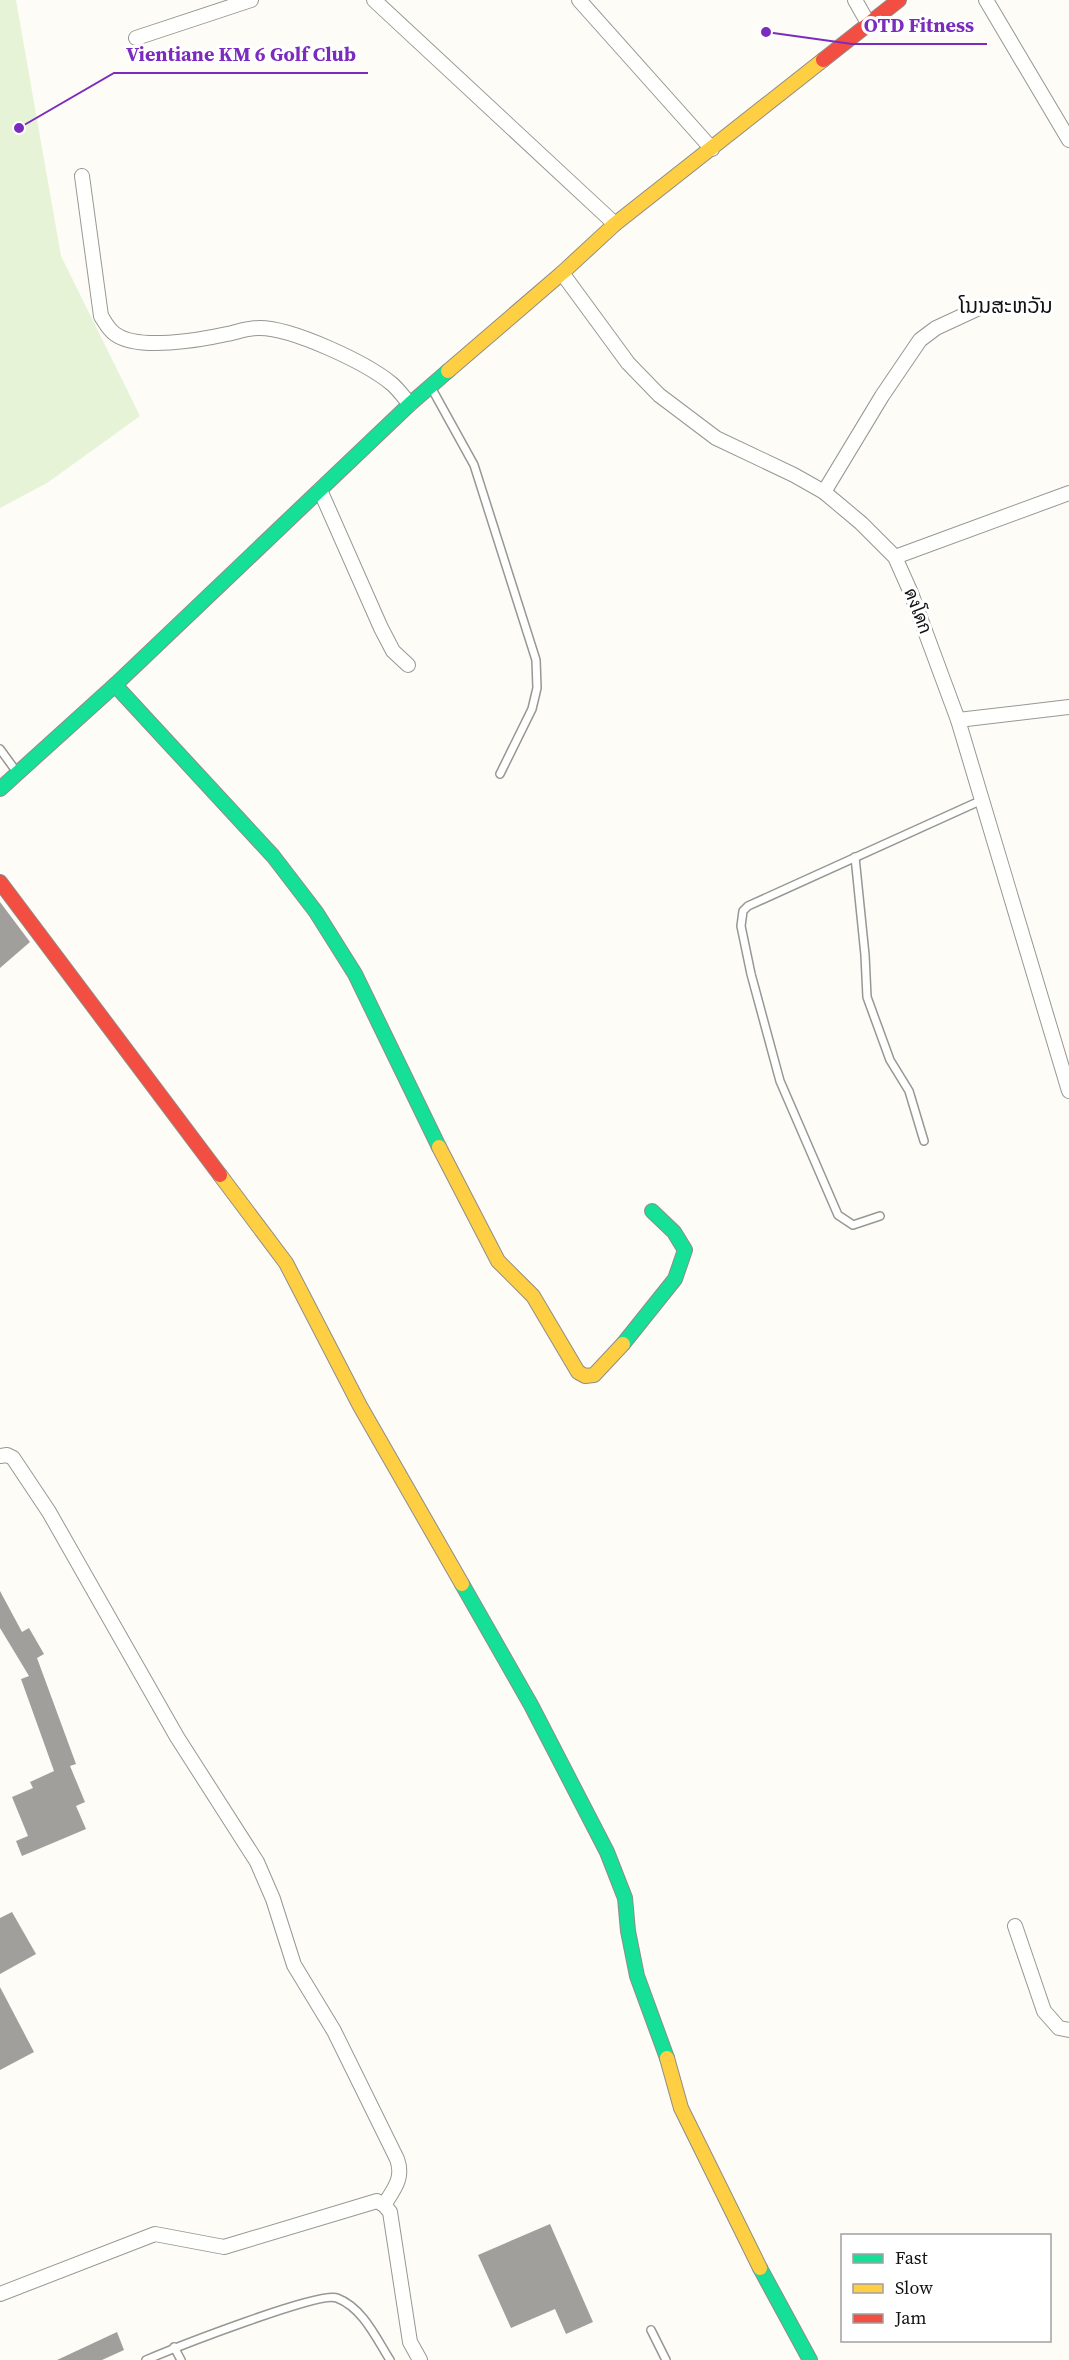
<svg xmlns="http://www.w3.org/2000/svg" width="1069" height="2360" viewBox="0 0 1069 2360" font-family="'Source Serif 4','Noto Sans Lao',Sarabun,serif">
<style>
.green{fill:#e7f3d7}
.building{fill:#a19f9c}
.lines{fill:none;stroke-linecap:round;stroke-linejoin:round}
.lane-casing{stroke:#979795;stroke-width:10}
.street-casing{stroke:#979795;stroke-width:16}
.fast-casing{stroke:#8e8d8b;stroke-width:16}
.slow-casing{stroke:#8e8d8b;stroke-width:16}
.jam-casing{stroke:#8e8d8b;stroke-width:16}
.lane{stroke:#fffffe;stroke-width:7}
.street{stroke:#fffffe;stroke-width:14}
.fast{stroke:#16e098;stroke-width:14}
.slow{stroke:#ffcf43;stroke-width:14}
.jam{stroke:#f24e42;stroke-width:14}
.labels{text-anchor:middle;stroke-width:6;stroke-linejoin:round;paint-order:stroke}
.street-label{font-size:18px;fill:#111;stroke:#fff}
.quarter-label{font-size:21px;fill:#111;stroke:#fff}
.leader{fill:none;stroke:#7b2cbf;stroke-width:2}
.callout-dot{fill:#7b2cbf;stroke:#fff;stroke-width:2}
.callout-label{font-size:20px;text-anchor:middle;font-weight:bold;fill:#7b2cbf;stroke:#fff;stroke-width:6;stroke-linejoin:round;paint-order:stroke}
</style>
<rect width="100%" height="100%" fill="#fdfcf7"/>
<path class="green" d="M0 0H16L61 256 140 416 47 483 0 508Z"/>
<g class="building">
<path d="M0 902 30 942 0 968Z"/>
<path d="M0 1591 22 1632 29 1628 44 1654 37 1658 76 1764 70 1766 85 1802 76 1806 86 1829 22 1856 16 1841 28 1836 12 1797 33 1788 30 1782 54 1771 21 1679 29 1676 0 1628Z"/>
<path d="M12 1912 36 1954 0 1974V1918Z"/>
<path d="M0 1987 34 2052 0 2070Z"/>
<path d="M550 2224 593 2322 566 2334 555 2309 511 2328 478 2255Z"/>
<path d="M117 2332 124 2350 102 2360H57Z"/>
</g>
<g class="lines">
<defs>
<g id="lane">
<path d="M432 389 474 465 536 660 537 688 532 709 500 774"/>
<path d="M0 749 16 771"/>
<path d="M855 857 865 955 867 997 890 1060 909 1091 924 1141"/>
<path d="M880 1216 853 1225 838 1215 780 1081 751 974 741 926 743 911 748 906 982 800"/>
<path d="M651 2330 666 2360"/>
<path d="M174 2347 181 2360"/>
<path d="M146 2360C172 2349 319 2291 337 2298 363 2308 376 2338 390 2360"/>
</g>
<g id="street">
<path d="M374 0 615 224"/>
<path d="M579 0 712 149"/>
<path d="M855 0 868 23"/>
<path d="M986 0 1069 140"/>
<path d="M136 38 251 0"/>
<path d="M82 176 101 316C105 322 108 329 115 334 138 351 200 340 227 334 237 332 248 328 258 328 291 327 367 363 392 384 399 390 404 398 410 404"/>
<path d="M562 273 628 363 659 395 716 438 794 475 824 492 861 523 895 557 911 593 958 720 1069 1091"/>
<path d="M320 490 381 628 393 651 408 665"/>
<path d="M824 492 882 396 920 340 936 328 977 309"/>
<path d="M895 557 1069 493"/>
<path d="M958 720 1069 707"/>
<path d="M0 1456 7 1455 13 1458 49 1512 177 1737 257 1862 273 1899 294 1965 334 2031 397 2159C404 2178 394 2189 384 2205"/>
<path d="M1015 1926 1044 2011 1059 2028 1069 2030"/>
<path d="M0 2294 155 2234 224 2247 377 2201 384 2205 390 2212 410 2342 420 2360"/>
</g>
<g id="fast">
<path d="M115 685 273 856 316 912 355 974 439 1147"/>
<path d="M0 789 115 685 410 404 448 371"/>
<path d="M623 1344 675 1279 685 1250 674 1232 652 1211"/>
<path d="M462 1584 531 1705 607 1852 625 1898 628 1931 637 1976 667 2058"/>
<path d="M760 2268 810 2360"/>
</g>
<g id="slow">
<path d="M448 371 562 273 615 224 823 60"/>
<path d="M439 1147 498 1261 533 1296 578 1372 585 1376 594 1375 623 1344"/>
<path d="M220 1175 286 1263 360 1406 462 1584"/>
<path d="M667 2058 681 2108 760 2268"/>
</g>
<g id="jam">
<path d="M823 60 899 0"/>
<path d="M0 882 220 1175"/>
</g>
</defs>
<use href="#lane" class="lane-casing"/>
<use href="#street" class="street-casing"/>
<use href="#fast" class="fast-casing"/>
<use href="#slow" class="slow-casing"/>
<use href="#jam" class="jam-casing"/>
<use href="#lane" class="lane"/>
<use href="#street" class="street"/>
<use href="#fast" class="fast"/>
<use href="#slow" class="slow"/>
<use href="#jam" class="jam"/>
</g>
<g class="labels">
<g class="street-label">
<text transform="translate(918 611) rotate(69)" y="6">ดงโดก</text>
</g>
<g class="quarter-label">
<text x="1006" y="313">ໂນນສະຫວັນ</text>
</g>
</g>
<path class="leader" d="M766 32L852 44H987M19 128L114 73H368"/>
<g class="callout-dot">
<circle cx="766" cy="32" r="6"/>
<circle cx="19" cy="128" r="6"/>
</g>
<g class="callout-label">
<text x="919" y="32">OTD Fitness</text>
<text x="241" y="61">Vientiane KM 6 Golf Club</text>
</g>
<rect x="841" y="2234" width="210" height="108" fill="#ffffff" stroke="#a0a0a0" stroke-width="1.5"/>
<rect x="853" y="2254" width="30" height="9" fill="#16e098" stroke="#a0a0a0" stroke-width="1.5"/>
<text x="895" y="2264" font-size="18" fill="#111111">Fast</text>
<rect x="853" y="2284" width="30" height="9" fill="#ffcf43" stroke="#a0a0a0" stroke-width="1.5"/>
<text x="895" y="2294" font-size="18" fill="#111111">Slow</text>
<rect x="853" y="2314" width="30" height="9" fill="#f24e42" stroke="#a0a0a0" stroke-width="1.5"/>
<text x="895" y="2324" font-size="18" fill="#111111">Jam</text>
</svg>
